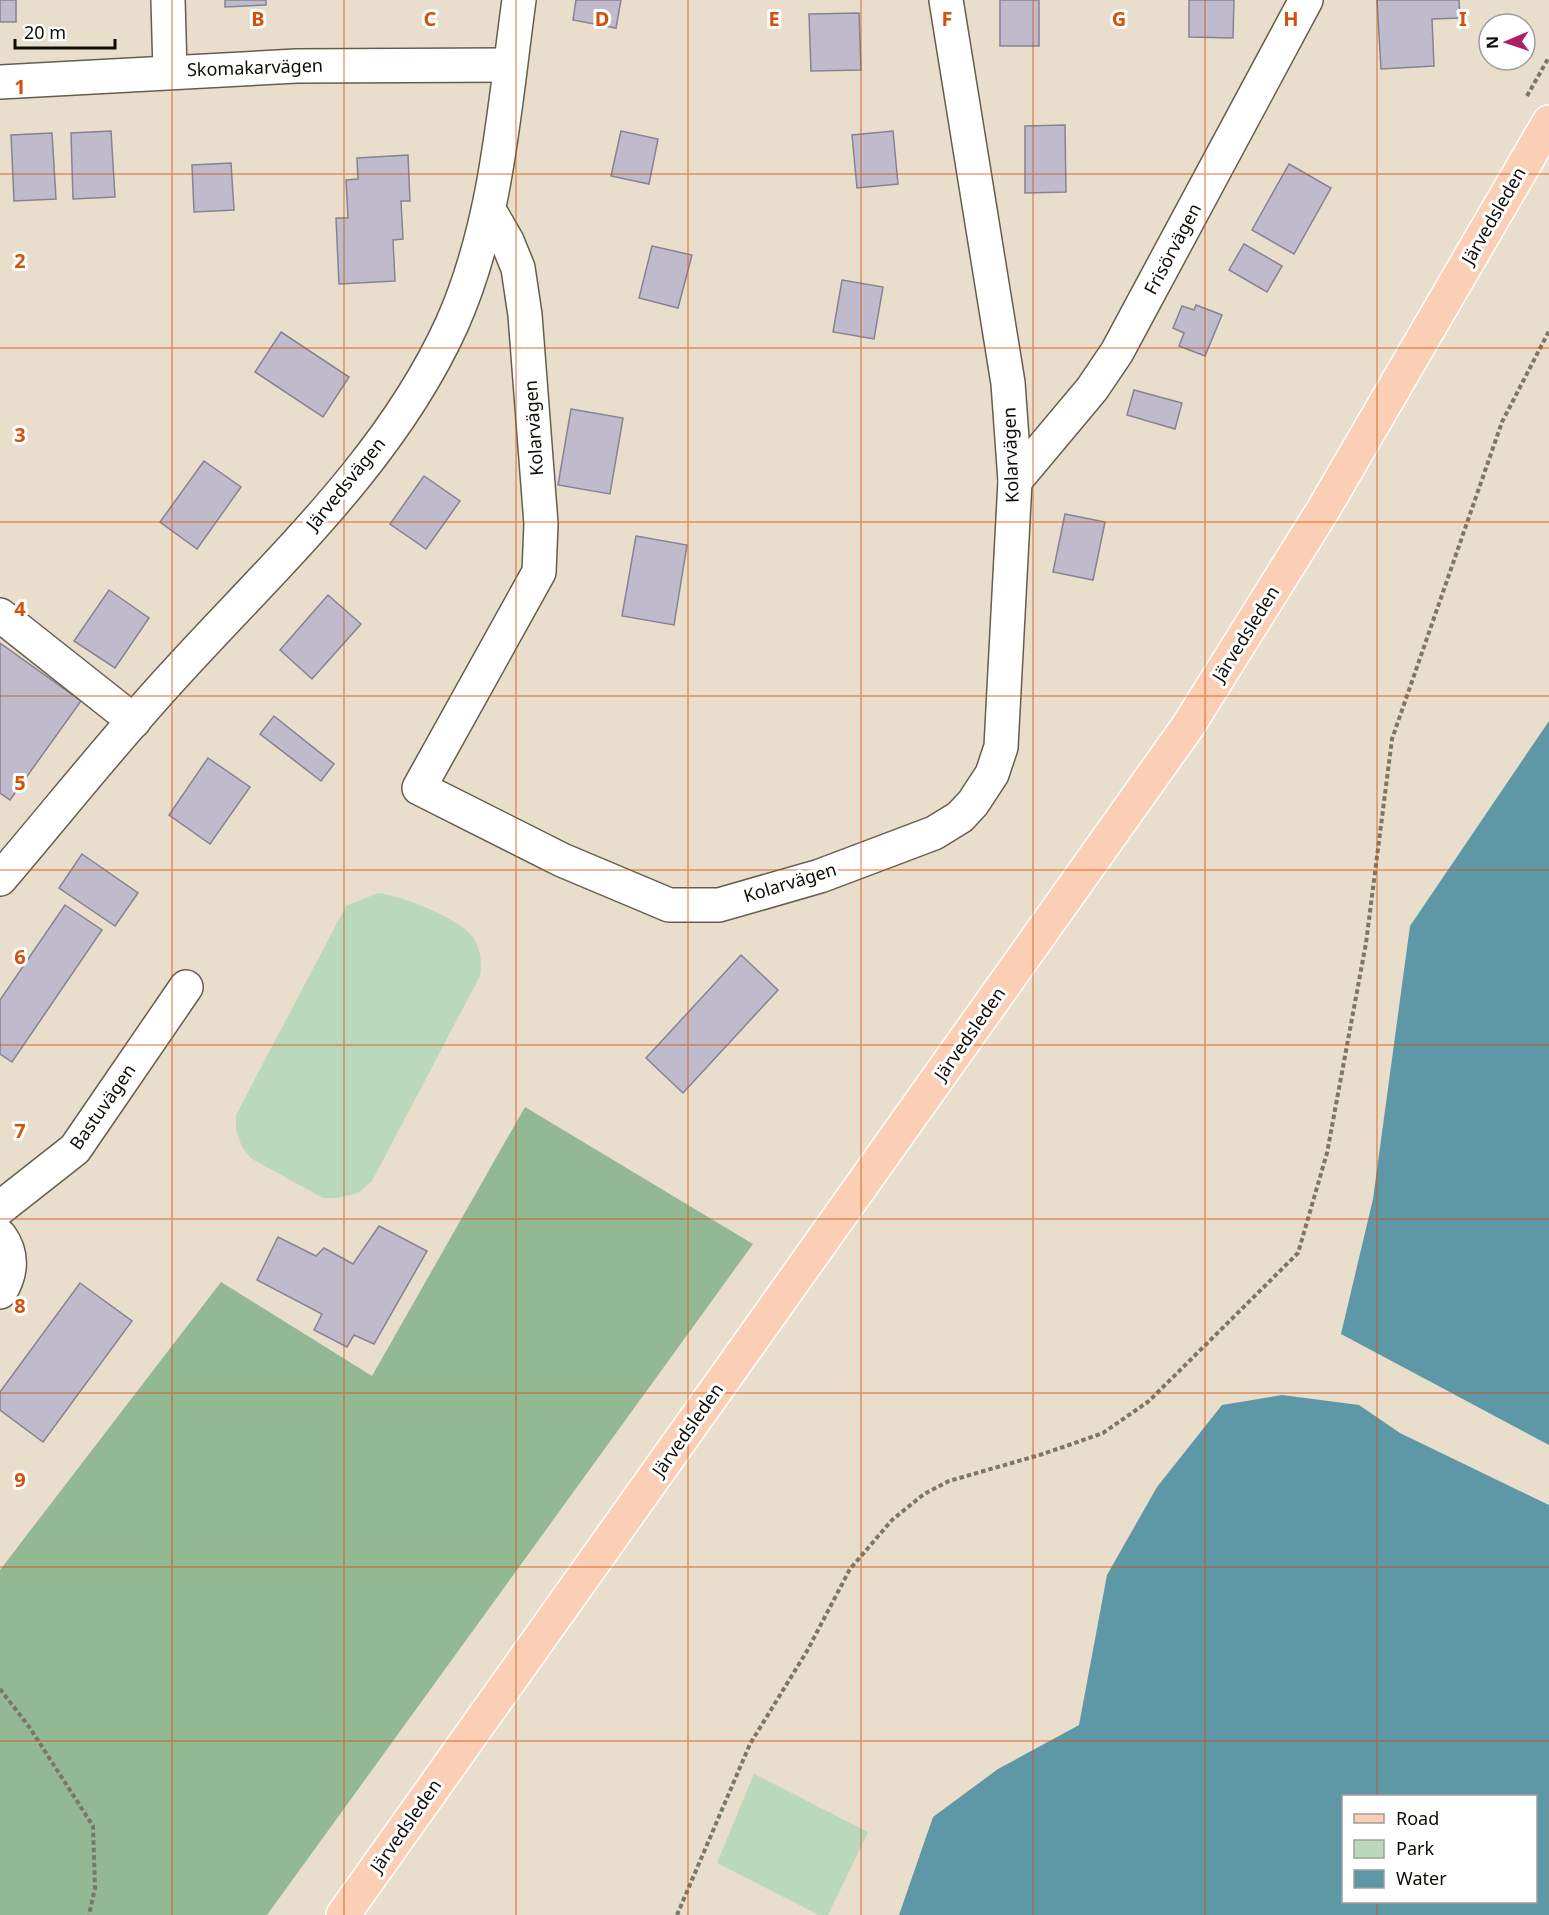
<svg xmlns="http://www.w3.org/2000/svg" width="1549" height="1915" viewBox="0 0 1549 1915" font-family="'Noto Sans',sans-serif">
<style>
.green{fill:#bad8bb}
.forest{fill:#93b894}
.water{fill:#5e98a7;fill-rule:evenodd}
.building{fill:#c0bacd;stroke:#878294;stroke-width:1.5}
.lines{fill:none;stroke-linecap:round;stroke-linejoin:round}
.minor-casing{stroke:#665e4d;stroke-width:36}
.major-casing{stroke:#fff;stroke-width:36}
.path{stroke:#7c7569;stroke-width:4;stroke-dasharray:4.5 3;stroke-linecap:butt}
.minor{stroke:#fff;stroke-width:33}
.major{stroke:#facfb6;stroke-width:33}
.grid{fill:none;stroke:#d2510b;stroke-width:1.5;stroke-opacity:0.55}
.labels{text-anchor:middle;stroke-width:6;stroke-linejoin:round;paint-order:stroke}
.street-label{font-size:18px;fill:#0e0b05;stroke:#fff}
.grid-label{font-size:20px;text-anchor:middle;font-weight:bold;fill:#d2510b;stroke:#fff;stroke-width:6;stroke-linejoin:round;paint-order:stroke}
</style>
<rect width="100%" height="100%" fill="#e8decb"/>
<g class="green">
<path d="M378 893C402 896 456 917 472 936 481 948 482 962 480 976L372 1181 358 1193 338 1198H323L252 1159 242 1147 236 1130V1115L346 906Z"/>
<path d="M754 1774 868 1832 828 1915H819L717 1863Z"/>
</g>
<path class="forest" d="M525 1107 753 1244 267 1915H0V1570L221 1282 372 1376Z"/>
<g class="water">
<path d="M1549 721V1445L1341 1334 1373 1199 1410 926Z"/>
<path d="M1282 1395 1359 1405 1400 1433 1549 1505V1915H899L933 1817 998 1769 1079 1725 1107 1575 1157 1487 1222 1405ZM1344 1796H1536V1902H1344Z"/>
</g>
<g class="building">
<rect x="0" y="0" width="16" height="22"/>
<path d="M225 0H266V5L225 7Z"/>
<path d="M576 0H621L616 28 573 20Z"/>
<rect x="1000" y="0" width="39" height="46"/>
<path d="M1189 0H1234L1233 38 1189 37Z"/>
<path d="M1377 0H1459L1460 18 1432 19 1434 66 1381 69Z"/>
<path d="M859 13 861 70 811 71 809 14Z"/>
<path d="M1065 125 1066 192 1025 193V126Z"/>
<path d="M111 131 115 197 73 199 71 133Z"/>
<path d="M621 131 658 139 649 184 611 176Z"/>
<path d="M893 131 898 184 857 188 852 135Z"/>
<path d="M52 133 56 199 14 201 11 135Z"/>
<path d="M408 155 410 201H401L403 239 393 240 395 281 339 284 336 218H348L346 180 358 179 357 158Z"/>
<path d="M231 163 234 210 194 212 192 165Z"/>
<path d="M1289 164 1331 188 1294 254 1252 230Z"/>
<path d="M1244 244 1282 266 1267 292 1229 270Z"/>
<path d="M652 246 692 255 678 308 639 298Z"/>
<path d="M842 280 883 287 874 339 833 332Z"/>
<path d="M1196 305 1222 315 1205 356 1179 346 1184 333 1173 328 1182 306 1194 310Z"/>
<path d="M281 332 349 377 323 417 255 372Z"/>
<path d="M1134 390 1182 403 1175 429 1127 415Z"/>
<path d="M571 409 623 418 610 494 558 485Z"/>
<path d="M204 461 241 487 197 549 160 522Z"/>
<path d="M424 476 460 501 426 549 390 524Z"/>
<path d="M1065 514 1105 522 1093 580 1053 572Z"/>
<path d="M636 536 687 545 674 625 622 616Z"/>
<path d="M109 590 149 618 115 668 74 641Z"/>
<path d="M328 595 361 624 312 679 280 650Z"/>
<path d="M0 643 81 701 10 800 0 793Z"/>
<path d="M274 716 334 764 321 781 260 734Z"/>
<path d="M208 758 250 787 210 844 169 815Z"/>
<path d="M82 854 138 893 115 926 59 888Z"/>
<path d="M65 905 102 930 12 1062 0 1054V1000Z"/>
<path d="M741 955 778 990 683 1093 646 1058Z"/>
<path d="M379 1226 427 1251 374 1344 354 1335 347 1347 314 1330 322 1314 257 1280 278 1237 316 1256 324 1248 353 1264Z"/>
<path d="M80 1283 132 1321 43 1442 0 1410V1392Z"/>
</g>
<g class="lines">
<defs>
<g id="minor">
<path d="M168 0 170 71"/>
<path d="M0 82 296 66 510 65"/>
<path d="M489 210 507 241 518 268 525 315 541 524 539 572 419 788 562 860 669 905H719L820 876 934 833 960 817 973 803 992 774 1001 747 1015 481 1008 383 946 0"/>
<path d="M1015 481 1092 389 1117 352 1306 0"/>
<path d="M0 615 134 721"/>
<path d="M0 879C58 811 114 740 175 674 274 565 390 461 452 324 497 223 504 109 519 0"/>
<path d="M0 1208 75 1149 186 987"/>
<path d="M0 1236C13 1254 12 1273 0 1292"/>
</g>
<path id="major" d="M343 1915 1188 726 1323 510 1549 122"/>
</defs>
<use href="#minor" class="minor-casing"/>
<use href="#major" class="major-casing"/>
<g class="path">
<path d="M1527 96 1549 57"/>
<path d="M0 1689 30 1728 93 1826 95 1888 89 1915"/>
<path d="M677 1915 750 1744 807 1651 850 1569 892 1520 924 1494 949 1481 1043 1454 1103 1433 1149 1401 1298 1253 1327 1153 1366 943 1392 739 1502 422 1549 331"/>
</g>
<use href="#minor" class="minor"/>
<use href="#major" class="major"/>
</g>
<path class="grid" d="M172 0V1915M344 0V1915M516 0V1915M688 0V1915M861 0V1915M1033 0V1915M1205 0V1915M1377 0V1796M0 174H1549M0 348H1549M0 522H1549M0 696H1549M0 870H1549M0 1045H1549M0 1219H1549M0 1393H1549M0 1567H1549M0 1741H1549M1377 1902V1915"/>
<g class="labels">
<g class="street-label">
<text transform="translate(255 68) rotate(-2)" y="6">Skomakarvägen</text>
<text transform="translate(1494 216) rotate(-60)" y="6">Järvedsleden</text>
<text transform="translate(1173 249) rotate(-62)" y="6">Frisörvägen</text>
<text transform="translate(534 428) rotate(-94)" y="6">Kolarvägen</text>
<text transform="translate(1011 455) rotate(-92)" y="6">Kolarvägen</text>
<text transform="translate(346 484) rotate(-51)" y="6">Järvedsvägen</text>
<text transform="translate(1246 634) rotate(-58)" y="6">Järvedsleden</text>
<text transform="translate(790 883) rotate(-17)" y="6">Kolarvägen</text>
<text transform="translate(970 1034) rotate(-55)" y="6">Järvedsleden</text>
<text transform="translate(103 1107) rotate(-55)" y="6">Bastuvägen</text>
<text transform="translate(688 1430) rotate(-55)" y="6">Järvedsleden</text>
<text transform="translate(406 1826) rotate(-55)" y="6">Järvedsleden</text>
</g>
</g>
<g class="grid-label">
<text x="258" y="26">B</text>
<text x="430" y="26">C</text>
<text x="602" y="26">D</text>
<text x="774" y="26">E</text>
<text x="947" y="26">F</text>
<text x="1119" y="26">G</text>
<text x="1291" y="26">H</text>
<text x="1463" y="26">I</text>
<text x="20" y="94">1</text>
<text x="20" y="268">2</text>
<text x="20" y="442">3</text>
<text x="20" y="616">4</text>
<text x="20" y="790">5</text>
<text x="20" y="964">6</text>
<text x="20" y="1138">7</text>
<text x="20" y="1313">8</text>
<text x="20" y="1487">9</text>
</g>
<rect x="1342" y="1795" width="195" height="108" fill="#ffffff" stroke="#9f9d9b" stroke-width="1.5"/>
<rect x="1354" y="1814" width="30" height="9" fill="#facfb6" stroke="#9f9d9b" stroke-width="1.5"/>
<text x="1396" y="1825" font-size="18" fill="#0e0b05">Road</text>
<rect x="1354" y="1840" width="30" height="18" fill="#bad8bb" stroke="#9f9d9b" stroke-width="1.5"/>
<text x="1396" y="1855" font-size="18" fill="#0e0b05">Park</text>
<rect x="1354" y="1870" width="30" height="18" fill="#5e98a7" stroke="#9f9d9b" stroke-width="1.5"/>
<text x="1396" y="1885" font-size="18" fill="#0e0b05">Water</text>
<g transform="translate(1507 42) rotate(268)"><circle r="28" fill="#ffffff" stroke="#9f9d9b" stroke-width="1.5"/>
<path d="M0-4.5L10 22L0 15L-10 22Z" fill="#aa2167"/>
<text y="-9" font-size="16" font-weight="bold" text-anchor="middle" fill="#0e0b05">N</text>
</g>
<path d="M15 39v9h100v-9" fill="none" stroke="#0e0b05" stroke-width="3"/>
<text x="24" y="39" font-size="18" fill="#0e0b05" stroke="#ffffff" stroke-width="4.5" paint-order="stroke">20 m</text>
</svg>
